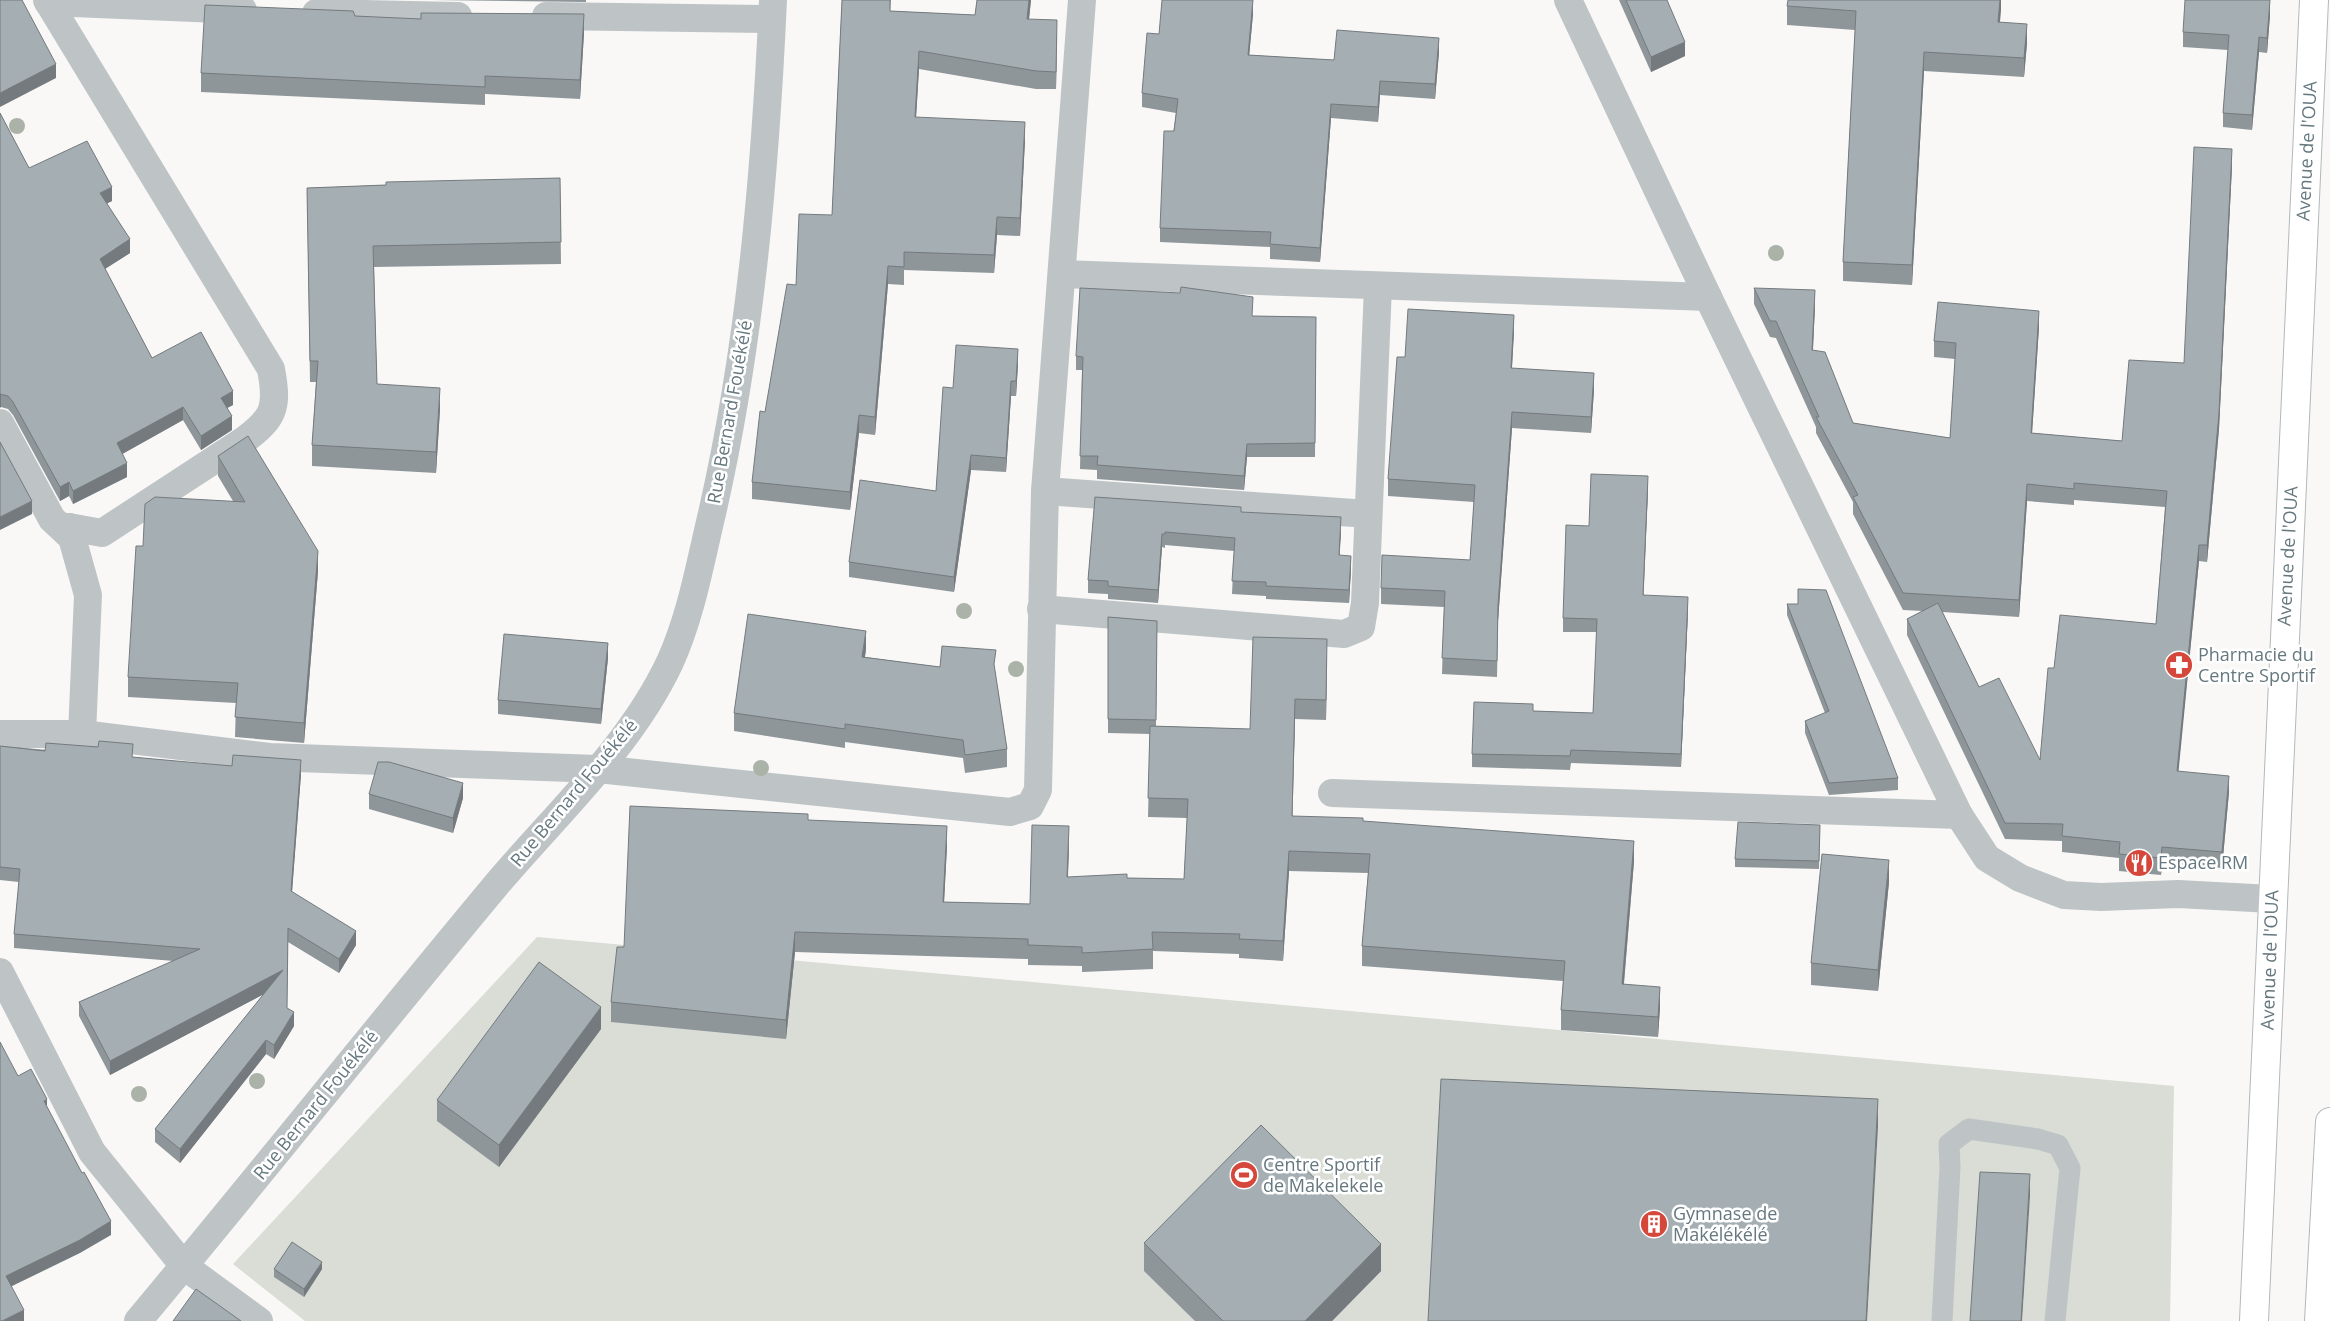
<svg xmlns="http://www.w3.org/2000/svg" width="2330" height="1321" viewBox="0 0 2330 1321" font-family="'Open Sans',sans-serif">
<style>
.green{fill:#d9ddd6}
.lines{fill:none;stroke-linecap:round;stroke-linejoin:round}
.primary-casing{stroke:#b2b8bb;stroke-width:30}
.service{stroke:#bec4c6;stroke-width:21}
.minor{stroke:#bec4c6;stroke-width:28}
.primary{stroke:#fff;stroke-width:28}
.tree{fill:#abb2a7}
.wall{fill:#8e969a;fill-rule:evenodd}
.shaded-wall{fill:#747a7d}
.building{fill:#a5afb3;stroke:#747a7d}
.labels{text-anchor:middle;stroke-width:5;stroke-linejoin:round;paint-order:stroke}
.street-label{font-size:18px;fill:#66787f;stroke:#fff}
.poi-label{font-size:18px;fill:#66787f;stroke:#fff;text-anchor:start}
</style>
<rect width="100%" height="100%" fill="#f9f8f7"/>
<path class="green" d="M537 937 2174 1086 2170 1321H305L233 1264Z"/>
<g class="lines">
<defs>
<g id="primary">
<path d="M2254 1321 2314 0"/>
<path d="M2319 1321 2330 1122"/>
</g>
</defs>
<use href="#primary" class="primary-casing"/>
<path class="service" d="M1942 1321 1950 1167 1949 1144 1969 1129 2038 1139 2058 1145 2070 1168 2055 1321"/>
<g class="minor">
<path d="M47 0 271 369C278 407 275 418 243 441L102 533 69 527"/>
<path d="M1568 0 1708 297 1959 815 1987 858 2020 878 2064 895 2101 897 2178 894 2272 899"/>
<path d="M48 2 243 10"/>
<path d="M316 13 458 16"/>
<path d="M546 16 772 19"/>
<path d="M1062 274 1708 297"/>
<path d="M0 423 52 519 68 534 69 527"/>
<path d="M1045 491 1368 514"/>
<path d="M69 527 88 595 82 734"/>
<path d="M1041 609 1344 634 1361 627 1365 603 1378 286"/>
<path d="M0 734H82L270 757 598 769 1010 812 1030 806 1038 790 1045 491 1082 0"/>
<path d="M1332 793 1959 815"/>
<path d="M0 972 92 1152 184 1266 259 1321"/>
<path d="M138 1321C259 1176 376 1029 497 884 557 813 630 747 670 662 690 618 699 569 710 522 750 351 765 175 773 0"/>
</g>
<use href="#primary" class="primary"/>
</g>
<g class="tree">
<circle cx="17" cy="126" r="8"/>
<circle cx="1776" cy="253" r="8"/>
<circle cx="964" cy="611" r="8"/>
<circle cx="1016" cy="669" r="8"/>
<circle cx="761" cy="768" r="8"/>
<circle cx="257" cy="1081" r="8"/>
<circle cx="139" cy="1094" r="8"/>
</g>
<g class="wall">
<path d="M433 0H586V2Z"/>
<path d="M842 0H891L890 11 975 15 977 0H1031L1029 19 1057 37 1056 89H1036L919 69 916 117 1025 140 1020 236 997 235 994 273 904 270V285L888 284 875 435 859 433 850 510 752 499V482L765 412 796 285 832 215Z"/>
<path d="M1619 0H1667L1685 56 1651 72Z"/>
<path d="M2001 0 2000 22 2027 43 2024 77 1924 71 1912 285 1843 281V262L1855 30 1787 25V6Z"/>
<path d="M1253 14 1249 55 1334 60 1439 52 1435 99 1380 95 1378 122 1331 118 1320 262 1270 259V247L1160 242V228L1176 113 1142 107V93L1159 34Z"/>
<path d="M2270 15 2267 53 2259 52 2252 130 2223 127V113L2228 50 2183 47V32Z"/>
<path d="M355 16 584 33 580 99 485 94V105L201 92V73Z"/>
<path d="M0 113 29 168 112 201 107 203 130 253 105 269 152 358 233 405 227 408 232 430 201 450 183 420 122 454 127 477 73 504 69 496 60 501 13 415 8 409 1 407Z"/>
<path d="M2232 166 2219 429 2207 562 2199 561 2178 771 2229 792 2222 868 2162 863 2161 875 2119 871V858L2062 852V841L2005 839 1907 635V619L1923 611 1903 610 1853 514V502L1816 433V427L1776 338 1770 337 1754 304V288L1815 306 1813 350 1853 423 1950 438 1955 359 1934 357V341L2039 327 2032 433 2122 441 2184 363ZM2074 500 2165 507 2156 624 2054 668 2040 760 1979 687 1942 612 2019 617 2027 501 2074 505Z"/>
<path d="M560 178 561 264 374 267 377 384 440 409 436 473 312 466V445L316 382H310L307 188 386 185Z"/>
<path d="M1252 316 1316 317 1315 457H1247L1244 490 1097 479V470L1080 469 1082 370H1076V356Z"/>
<path d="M1514 331 1512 368 1594 390 1591 433 1512 428 1498 621 1497 677 1442 674 1444 607 1381 604V588L1470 560 1474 502 1388 496V479L1405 357Z"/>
<path d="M1018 364 1016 396H1011L1006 472 971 470 954 592 849 577V562L936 491 953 388Z"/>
<path d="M218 456 318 571 304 743 235 737 236 703 128 697V677L233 501 218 476Z"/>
<path d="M1648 490 1643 595 1688 611 1681 767 1571 763 1570 770 1472 767V754L1533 711 1593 713 1597 632H1563V618L1589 526Z"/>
<path d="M1095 497 1241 512 1341 531 1339 555 1351 569 1349 603 1266 599V596L1232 594 1234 551 1165 545V548L1162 547 1158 603 1108 599V594L1088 593V580Z"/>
<path d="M1787 604 1898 778V790L1829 795 1805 733V721L1825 713 1787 615Z"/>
<path d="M1108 617 1157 621 1156 726 1250 729 1327 658 1326 720 1295 719 1292 816 1363 821 1634 861 1624 984 1660 1007 1658 1037 1561 1030V1010L1563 981 1362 966V946L1368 873 1289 871 1283 961 1239 958V954L1153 951V969L1082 972V966L1028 965V959L795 952 786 1039 611 1022V1002L624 947 808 820 947 846 944 902 1030 904 1069 846 1068 877 1184 879 1187 818 1148 817 1150 734 1108 733Z"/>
<path d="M866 649 865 657 940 667 995 671 1007 749V767L965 773 963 758 845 742V748L734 731V713Z"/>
<path d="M608 658 601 724 498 714V700Z"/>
<path d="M0 746 133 757 301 774 292 892 356 945 339 973 288 942 287 1008 294 1026 274 1059 266 1054 180 1163 155 1142V1129L264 994 110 1075 79 1016V1002L174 961 14 948V934L19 882 0 880Z"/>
<path d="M369 794 463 798 453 833 369 809Z"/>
<path d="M1820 825 1819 869 1735 867V859Z"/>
<path d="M1889 882 1878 991 1811 985V963Z"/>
<path d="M601 1029 499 1167 437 1121V1100Z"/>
<path d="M1144 1243 1381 1271 1332 1321H1195L1144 1271Z"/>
<path d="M274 1269H322L304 1297 274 1277Z"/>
</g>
<g class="shaded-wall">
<path d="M1029 0H1031L1027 37V19Z"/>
<path d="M1253 0V14L1248 69V55Z"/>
<path d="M2000 0H2001V10L1998 41V22Z"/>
<path d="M2270 0V15L2267 53V38Z"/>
<path d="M584 14V33L580 99V80Z"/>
<path d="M1057 20V37L1056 89V72Z"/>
<path d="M2027 24V43L2024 77V58Z"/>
<path d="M2259 37V52L2252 130V115Z"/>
<path d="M1439 38V52L1435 99V84Z"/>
<path d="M1685 42V56L1651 72V57Z"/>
<path d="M919 51V69L915 135V117Z"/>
<path d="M1924 52V71L1912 285V265Z"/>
<path d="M56 64V78L0 107V93Z"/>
<path d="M1380 81V95L1378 122V107Z"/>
<path d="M1331 104V118L1320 262V248Z"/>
<path d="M1025 122V140L1020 236V218Z"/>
<path d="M2232 149V166L2219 429 2207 562V545Z"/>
<path d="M112 187V201L100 207V193Z"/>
<path d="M997 217V235L994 273V255Z"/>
<path d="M130 239V253L100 272V259Z"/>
<path d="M888 266V284L875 435V417Z"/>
<path d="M1815 290V306L1812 367V350Z"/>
<path d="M2039 311V327L2031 449V433Z"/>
<path d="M1514 315V331L1511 384V368Z"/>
<path d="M1018 349V364L1016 396V381Z"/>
<path d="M1594 373V390L1591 433V417Z"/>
<path d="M1011 381V396L1006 472V458Z"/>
<path d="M440 388V409L436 473V452Z"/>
<path d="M233 391V405L221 411V398Z"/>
<path d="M0 394H1V407L0 408Z"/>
<path d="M183 407V420L117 457V443Z"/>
<path d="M1512 412V428L1498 621 1497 677 1498 605Z"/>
<path d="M859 415V433L850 510V492Z"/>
<path d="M232 416V430L201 450V436Z"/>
<path d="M1247 444V457L1244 490V476Z"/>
<path d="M971 455V470L954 592V577Z"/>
<path d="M127 463V477L73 504V491Z"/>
<path d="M1648 476V490L1643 609V595Z"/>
<path d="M69 482V496L60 501V487Z"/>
<path d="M2027 484V501L2019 617V600Z"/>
<path d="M32 501V514L0 530V517Z"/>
<path d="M1341 517V531L1339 568V555Z"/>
<path d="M1162 534V547L1158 603V590Z"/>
<path d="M2199 545V561L2177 787V771Z"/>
<path d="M318 551V571L304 743V723Z"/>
<path d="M1351 556V569L1349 603V590Z"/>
<path d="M1688 597V611L1681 767V754Z"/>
<path d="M866 631V649L862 675V657Z"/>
<path d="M1327 639V658L1326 720V700Z"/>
<path d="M608 643V658L601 724V709Z"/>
<path d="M1295 699V719L1292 836V816Z"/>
<path d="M301 760V774L291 905V891Z"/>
<path d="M2229 776V792L2222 868V852Z"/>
<path d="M463 783V798L453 833V818Z"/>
<path d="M947 826V846L943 922V902Z"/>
<path d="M1069 826V846L1067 897V877Z"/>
<path d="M1634 841V861L1622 1004V984Z"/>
<path d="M2162 847V863L2161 875V858Z"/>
<path d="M1289 851V871L1283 961V941Z"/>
<path d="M1889 860V882L1878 991V970Z"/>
<path d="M356 931V945L339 973V959Z"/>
<path d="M795 932V952L786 1039V1020Z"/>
<path d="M283 970V984L110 1075V1061Z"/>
<path d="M1660 987V1007L1658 1037V1017Z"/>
<path d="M601 1007V1029L499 1167V1145Z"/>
<path d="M294 1012V1026L274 1059V1045Z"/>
<path d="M266 1040V1054L180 1163V1149Z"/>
<path d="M47 1099V1113L44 1101Z"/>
<path d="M1878 1099V1127L1867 1321H1866Z"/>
<path d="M2030 1174V1196L2022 1321H2021Z"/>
<path d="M111 1221V1235L80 1253 6 1289V1276Z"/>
<path d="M1381 1244V1271L1332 1321H1305Z"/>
<path d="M322 1262V1269L304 1297V1289Z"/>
<path d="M24 1310V1321H2Z"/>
</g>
<g class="building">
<path d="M0 0H22L56 64 0 93Z"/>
<path d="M842 0H890V11L975 15 977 0H1029L1027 19 1057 20 1056 72 1036 71 919 51 915 117 1025 122 1020 218 997 217 994 255 904 252V267L888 266 875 417 859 415 850 492 752 482 760 411 765 412 787 284 796 285 799 214 832 215Z"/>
<path d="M1162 0H1253L1248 55 1334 60 1337 30 1439 38 1435 84 1380 81 1378 107 1331 104 1320 248 1270 244 1271 232 1160 228 1164 131H1174L1178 99 1142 93 1147 33 1159 34Z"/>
<path d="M1626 0H1667L1685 42 1651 57Z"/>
<path d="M1788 0H2000L1998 22 2027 24 2024 58 1924 52 1912 265 1843 262 1856 11 1787 6Z"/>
<path d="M2185 0H2270L2267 38 2259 37 2252 115 2223 113 2229 35 2183 32Z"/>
<path d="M205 5 353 11 355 16 421 19V13L584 14 580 80 485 76V87L201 73Z"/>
<path d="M0 113 29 168 87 141 112 187 100 193 130 239 100 259 152 358 201 332 233 391 221 398 232 416 201 436 183 407 117 443 127 463 73 491 69 482 60 487 13 402 8 396 0 394Z"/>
<path d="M2194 147 2232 149 2219 413 2207 545H2199L2177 771 2229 776 2222 852 2162 847 2161 858 2119 854 2120 842 2062 836 2063 824 2005 823 1907 619 1938 603 1979 687 1999 678 2040 760 2048 668H2054L2060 615 2156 624 2167 491 2074 483V489L2027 484 2019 600 1903 593 1853 497 1858 495 1816 417H1819L1776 321H1770L1754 288 1815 290 1812 350 1825 352 1853 423 1950 438 1956 343 1934 341 1938 302 2039 311 2031 433 2122 441 2129 360 2184 363Z"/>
<path d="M560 178 561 242 373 246 377 384 440 388 436 452 312 445 318 361H310L307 188 386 185V182Z"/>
<path d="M1181 287 1253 297 1252 316 1316 317 1315 443 1247 444 1244 476 1097 465 1098 456H1080L1083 357 1076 356 1080 288 1180 293Z"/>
<path d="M1408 309 1514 315 1511 368 1594 373 1591 417 1512 412 1498 605 1497 661 1442 658 1445 591 1381 588 1382 555 1470 560 1475 485 1388 479 1397 357H1405Z"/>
<path d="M956 345 1018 349 1016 381H1011L1006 458 971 455 954 577 849 562 860 480 936 491 943 387 953 388Z"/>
<path d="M248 436 318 551 304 723 235 717 238 683 128 677 136 546H143L145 504 155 497 245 502 218 456Z"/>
<path d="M0 442 32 501 0 517Z"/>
<path d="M1591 474 1648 476 1643 595 1688 597 1681 754 1571 750 1570 756 1472 754 1474 702 1533 704V711L1593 713 1597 619 1563 618 1566 525 1589 526Z"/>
<path d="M1095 497 1241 507V512L1341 517 1339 555 1351 556 1349 590 1266 586V582L1232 581 1235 538 1165 532V534H1162L1158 590 1108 586V581L1088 580Z"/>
<path d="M1798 589 1826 590 1898 778 1829 783 1805 721 1829 711 1787 604H1798Z"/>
<path d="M748 614 866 631 862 657 940 667 942 646 996 650 994 664 1007 749 965 755 963 740 845 724V729L734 713Z"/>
<path d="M1108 617 1157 621 1156 720 1108 719Z"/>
<path d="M504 634 608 643 601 709 498 700Z"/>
<path d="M1253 637 1327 639 1326 700 1295 699 1292 816 1363 818V821L1634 841 1622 984 1660 987 1658 1017 1561 1010 1565 961 1362 946 1370 854 1289 851 1283 941 1239 939 1240 934 1152 932 1153 949 1082 953V947L1028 945V939L795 932 786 1020 611 1002 617 947H624L630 806 808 814V820L947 826 943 902 1030 904 1032 825 1069 826 1067 877 1127 874V878L1184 879 1188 799 1148 798 1150 726 1250 729Z"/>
<path d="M99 741 133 744 132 757 232 766 233 755 301 760 291 891 356 931 339 959 288 928 287 1008 294 1012 274 1045 266 1040 180 1149 155 1129 283 970 110 1061 79 1002 200 949 14 934 20 869 0 867V746L45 751 46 743 98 747Z"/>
<path d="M378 762H389L463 783 453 818 369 794Z"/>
<path d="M1738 822 1820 825 1819 861 1735 859Z"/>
<path d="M1822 854 1889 860 1878 970 1811 963Z"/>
<path d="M539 962 601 1007 499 1145 437 1100Z"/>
<path d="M0 1042 18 1076 31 1069 47 1099 44 1101 82 1173 84 1172 111 1221 80 1240 6 1276 24 1310 2 1321H0Z"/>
<path d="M1441 1079 1878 1099 1866 1321H1428Z"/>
<path d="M1261 1125 1381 1244 1305 1321H1223L1144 1243Z"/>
<path d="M1980 1172 2030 1174 2021 1321H1970Z"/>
<path d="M292 1242 322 1262 304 1289 274 1269Z"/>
<path d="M196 1289 241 1321H173Z"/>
</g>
<defs>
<symbol id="pharmacy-disc" viewBox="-11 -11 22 22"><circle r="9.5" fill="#d5473a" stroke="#fff"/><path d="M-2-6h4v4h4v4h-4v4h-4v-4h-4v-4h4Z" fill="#fff"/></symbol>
<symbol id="restaurant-disc" viewBox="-11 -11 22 22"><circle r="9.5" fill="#d5473a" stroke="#fff"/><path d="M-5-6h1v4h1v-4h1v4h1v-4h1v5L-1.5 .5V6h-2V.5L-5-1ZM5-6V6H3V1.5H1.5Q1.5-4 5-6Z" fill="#fff"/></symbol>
<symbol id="stadium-disc" viewBox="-11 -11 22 22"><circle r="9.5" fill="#d5473a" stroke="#fff"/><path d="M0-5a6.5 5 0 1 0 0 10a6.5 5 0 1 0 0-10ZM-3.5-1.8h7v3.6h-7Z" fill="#fff"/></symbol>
<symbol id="building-disc" viewBox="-11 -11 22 22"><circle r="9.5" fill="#d5473a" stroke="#fff"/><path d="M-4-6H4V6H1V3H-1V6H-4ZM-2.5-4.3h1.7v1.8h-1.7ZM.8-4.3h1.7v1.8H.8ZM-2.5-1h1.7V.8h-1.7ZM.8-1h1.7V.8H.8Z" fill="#fff"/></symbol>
</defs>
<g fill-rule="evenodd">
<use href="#pharmacy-disc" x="2163" y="649" width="32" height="32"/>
<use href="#restaurant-disc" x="2123" y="847" width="32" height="32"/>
<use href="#stadium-disc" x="1228" y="1159" width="32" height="32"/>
<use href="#building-disc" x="1638" y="1208" width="32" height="32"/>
</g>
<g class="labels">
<g class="street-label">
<text transform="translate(2307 151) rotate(-87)" y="6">Avenue de l'OUA</text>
<text transform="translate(730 412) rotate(-80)" y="6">Rue Bernard Fouékélé</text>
<text transform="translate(2288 556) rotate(-87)" y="6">Avenue de l'OUA</text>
<text transform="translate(574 793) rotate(-50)" y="6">Rue Bernard Fouékélé</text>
<text transform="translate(2270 960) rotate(-88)" y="6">Avenue de l'OUA</text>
<text transform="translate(316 1105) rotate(-51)" y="6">Rue Bernard Fouékélé</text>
</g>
<g class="poi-label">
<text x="2198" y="661">Pharmacie du<tspan x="2198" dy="21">Centre Sportif</tspan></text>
<text x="2158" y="869">Espace RM</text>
<text x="1263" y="1171">Centre Sportif<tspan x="1263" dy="21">de Makelekele</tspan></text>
<text x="1673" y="1220">Gymnase de<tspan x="1673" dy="21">Makélékélé</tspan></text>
</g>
</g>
</svg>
